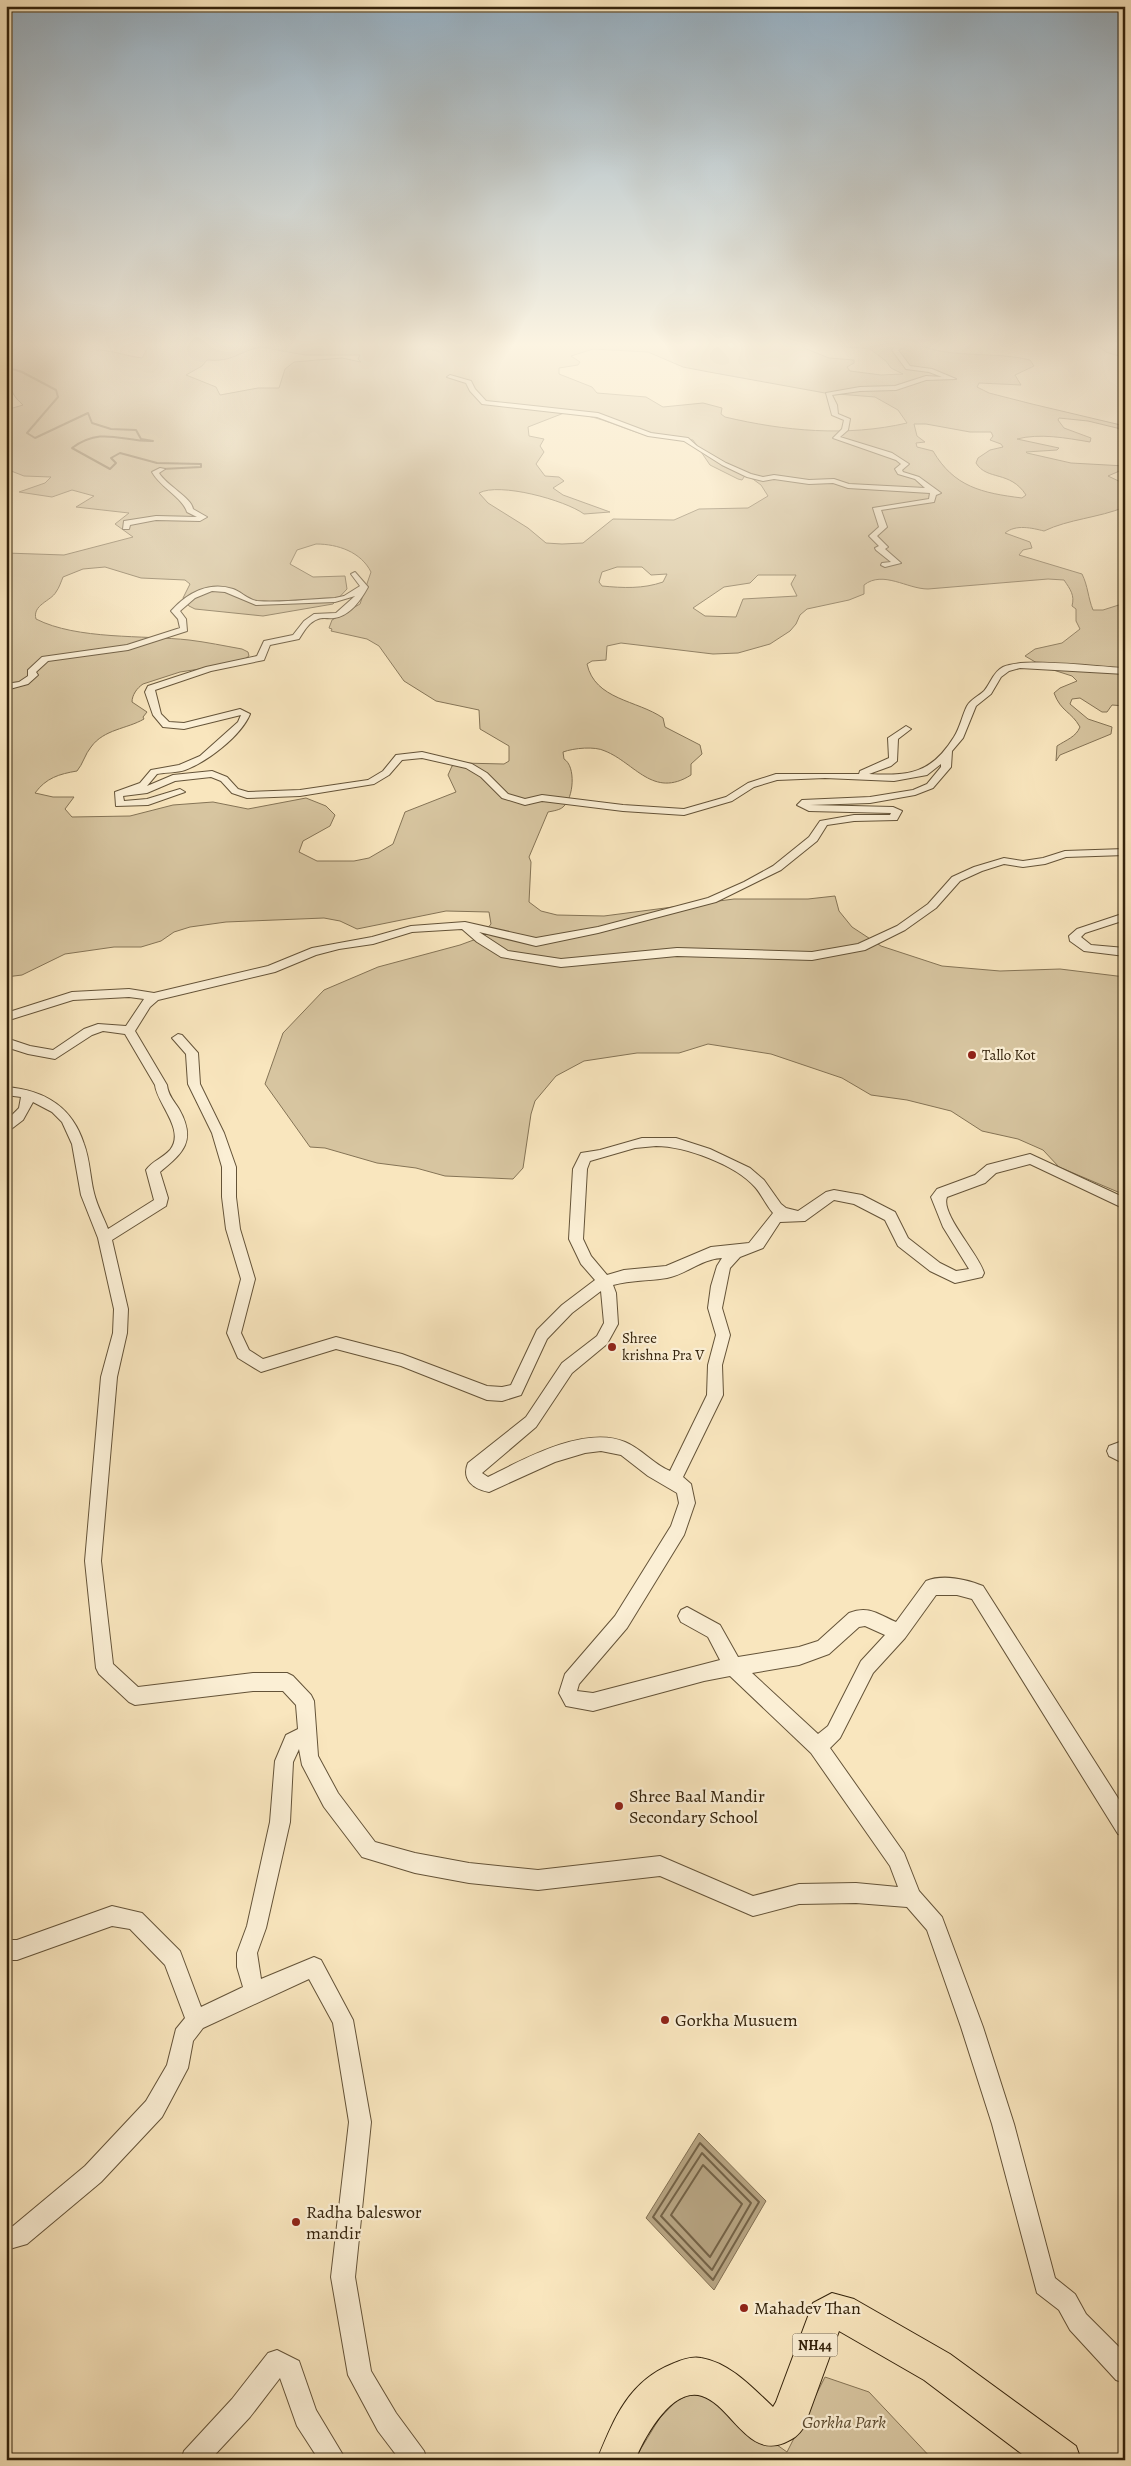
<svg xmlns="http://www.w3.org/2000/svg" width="1131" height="2466" viewBox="0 0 1131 2466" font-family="Alegreya,serif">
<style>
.green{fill:#d7c5a0;stroke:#857456;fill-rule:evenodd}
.water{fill:#b6a381;stroke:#826f52}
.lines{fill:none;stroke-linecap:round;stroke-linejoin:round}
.shore{stroke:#746246;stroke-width:2}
.stream{stroke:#826f52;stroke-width:2}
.street-casing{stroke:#645338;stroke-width:2}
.primary-casing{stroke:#33220b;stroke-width:2}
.street{fill:#fbefd5;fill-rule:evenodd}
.primary{fill:#f9e6be;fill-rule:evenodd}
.poi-dot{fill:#8f2418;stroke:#fbefd5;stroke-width:2}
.labels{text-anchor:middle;stroke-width:4.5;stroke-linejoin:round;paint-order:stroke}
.shield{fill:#fbefd5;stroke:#6f6048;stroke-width:1}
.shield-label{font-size:14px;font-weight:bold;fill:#33220b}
.poi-label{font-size:15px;fill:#33220b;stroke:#fbefd5;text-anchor:start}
.near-poi-label{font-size:18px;fill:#33220b;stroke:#fbefd5;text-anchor:start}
.near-park-label{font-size:18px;font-style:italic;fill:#5c4b30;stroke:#fbefd5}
</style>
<rect width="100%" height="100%" fill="#f9e6be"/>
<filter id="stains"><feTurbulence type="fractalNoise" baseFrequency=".004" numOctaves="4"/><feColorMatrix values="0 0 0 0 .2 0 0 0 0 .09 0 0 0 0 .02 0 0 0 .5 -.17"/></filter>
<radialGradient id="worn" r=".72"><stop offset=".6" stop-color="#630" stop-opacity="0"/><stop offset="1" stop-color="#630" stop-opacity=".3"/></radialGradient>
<g class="green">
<path d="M6 345H99L96 350C112 350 126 356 142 358L149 345H804V348L829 358 854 360V363L847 367 850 371 881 375 903 374 891 368 886 361 870 349 828 345H919C954 359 994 351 1030 360L1034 366 1015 375 1021 385 979 383 977 387 989 393 1032 404 1125 426V430L1088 421 1059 418 1058 420 1064 428 1091 438 1090 442C1066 438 1040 433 1017 439L1059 448 1057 450 1026 452 1027 453 1071 463 1125 466 1124 469 1108 476 1125 484V507C1098 518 1069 519 1044 531 1032 528 1016 524 1005 533L1030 542 1032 548 1023 550 1019 555 1082 574C1088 586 1088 598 1093 610H1103L1125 603V706L1112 705 1107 712H1102L1080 698 1072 699 1070 704 1088 719 1112 727 1111 734 1060 755 1056 761 1057 746C1066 740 1076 737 1080 727 1071 711 1061 712 1054 693L1060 688 1077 681 1072 676 1044 667 1025 656 1035 649 1062 643 1080 629 1076 621V609L1072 606C1075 595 1070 589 1064 580L1048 579 928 589C907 589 883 570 864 585V594L849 600 807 609 800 615 796 624 790 631 770 644 738 653 713 654 621 643 607 646 606 660 592 661 587 664C595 700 637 700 663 718L665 727 700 745 702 754 691 764V775C653 799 635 763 605 751 595 746 574 748 563 752L564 759C576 766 574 798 563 807 560 810 553 811 548 812L529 857 531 862 529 902 541 911 557 915 604 916 734 899H808L835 896 839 911 852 927 881 946 942 966 1000 971 1060 969 1125 977V1195L1059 1167 1043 1150 1018 1139 982 1131 951 1111 907 1100 871 1095 842 1078 771 1054 708 1044 679 1053H637L584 1061 556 1076 535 1101 531 1114 523 1168 513 1179 445 1176 416 1168 377 1163 325 1148 310 1147 265 1084 283 1033 324 990 378 967 460 945 479 938 491 924 489 912 446 911 357 929 340 921 324 918 226 922 190 927 174 932 161 941 141 947H114L65 954 22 975 6 977V553L64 555 133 537 115 524 129 513 76 507 94 496 72 490 52 497 19 492 45 483 51 477 24 476 6 469V410L23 405C14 397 9 390 11 378L6 376ZM261 347 305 355H360L358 359 361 362 342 358 294 362 285 369 279 388H258L220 395 216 387 186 375 202 366 207 360C235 362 236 352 261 347ZM593 349 648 352 683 367 709 372 825 393 875 397 898 410 907 423C847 437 784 431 725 417L721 414 722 408 703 403 663 407 646 397 597 393 592 387 559 374V368L578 365 580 362 571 356ZM564 413C594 414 611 424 639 433 656 438 675 438 693 440L710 465 738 479 742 480 746 474 761 485 768 496 748 508 699 509 674 520 613 519 583 543 562 544 546 543 528 528 488 503 479 493C499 482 565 500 584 514L610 512 563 495 553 488 564 481 559 477 545 476 536 464 544 452 540 446 544 439 529 436 528 427ZM914 424H926L970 432H991L993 436 990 440 1001 444 1003 447 990 450 978 458 976 463C987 481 1010 470 1026 495L1022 498C982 493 954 487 933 451L917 447 916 443 925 442 917 436ZM316 544C338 544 361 552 371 572L360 604 332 620 329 628 332 629 331 631 367 639 379 646 404 681 436 701 479 710 480 729 509 746V761L504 764 461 763 452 766 448 775 456 792 405 812 393 844 369 858 354 861H317L299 852 303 841 330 826 335 815 326 806 306 798 248 809 213 802 173 805 130 816 72 817 65 809 74 797H53L35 793C46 778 59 774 77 771 83 764 85 754 91 747 104 729 127 729 144 719L143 717 147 712 132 702C132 695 137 688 143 684L180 672 239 663 249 656 248 652 242 649C225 646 206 642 189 640 144 635 77 640 36 619 32 605 51 601 56 592 59 588 61 582 63 577L83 569 105 567 141 578 185 580 190 584 183 598 189 606 195 609 263 616 333 604 347 589 345 576 313 577 290 564 297 550ZM617 567H642L651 575 667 574 663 582C643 589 623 588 602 586L599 582 602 572ZM758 575H796L791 584 797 596 743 599 736 617 705 616 693 608 724 587 750 583Z"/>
<path d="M1097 345H1125V358L1106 352Z"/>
<path d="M825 2377 869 2392 933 2460H634L659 2419 676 2401 699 2390 787 2452Z"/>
</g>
<path class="water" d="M699 2133 766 2201 714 2290 646 2218Z"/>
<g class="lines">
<g class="shore">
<path d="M700 2143 759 2202 713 2280 653 2217Z"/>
<path d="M702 2153 751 2203 712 2270 661 2216Z"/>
<path d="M703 2165 742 2204 710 2257 671 2215Z"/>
</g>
<path class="stream" d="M6 367 22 372 56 390 58 397 27 433 35 438 88 413 92 423 111 429 136 430 141 439 153 441C122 442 102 426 72 448L110 469 116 463 111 458 120 453 157 463 201 464V467L162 469"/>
<defs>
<g id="street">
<path d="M896 345H908L898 350 910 366 932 369 956 379 926 380 896 390 860 391 832 395 837 405 838 414 850 419 848 430 840 437 892 453 909 464 902 470 903 472 919 477 941 493 936 495 934 502 881 510 887 527 877 536 888 547 885 549 901 563 885 567 881 565 882 563 891 562 876 550 875 548 879 546 869 536 879 527 873 508 929 499 930 493 848 488 833 483 809 484 774 479 763 481 747 477 722 465 684 441 648 436 597 417 482 404 470 391 466 383 447 377 450 375 471 381 475 389 486 401 598 413 651 433 688 438 697 446 726 463 751 474 763 477 774 475 809 480 834 479 849 484 925 488 915 479 898 474 895 469 901 464 896 460 833 438 842 429 844 420 832 415 826 393 860 387 895 386 926 376 942 377 929 372 906 369 892 350Z"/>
<path d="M160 468 165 469 159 473C166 485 192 498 193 509L207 517 200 521 156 520 130 525 129 529H123L124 521 156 516 197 517 187 512C183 498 161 488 152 472Z"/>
<path d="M355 572 368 587C361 600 350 616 334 618 329 619 323 617 318 619 309 622 304 631 299 639L270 645 264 660 211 671 155 690 161 714 169 722 184 723 240 709 250 714C241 736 207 762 185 770 177 773 166 772 157 774L147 786 173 775 212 771 227 777 238 789 248 792 300 790 368 780 383 771 396 755 422 752 472 764 487 773 508 794 525 799 542 795 623 805 684 809 726 797 748 783 776 774H859L860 771 889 758 888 738 906 726 911 729 898 739 897 761 891 766 869 774C909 776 931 774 954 737 960 728 962 716 967 706 971 699 979 696 984 691 991 683 993 672 1003 667 1023 657 1099 667 1125 668V674L1020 668 1009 671 1001 677 991 694 976 706 963 738 952 751 951 767 933 788 915 795 870 803 810 805 893 807 902 811 897 820 854 821 827 825 817 841 781 870 716 902 598 933 536 946 479 932 508 951 561 959 677 948 812 952 858 944 897 926 928 904 952 877 974 867 1004 858 1023 861 1043 858 1065 851 1125 849V855L1066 857 1045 864 1023 867 1004 864 982 871 960 881 936 908 905 930 865 950 812 960 677 956 561 967 501 957 477 942 462 929 412 932 373 944 339 949 316 955 275 972 158 1000 150 1007 135 1031 167 1085C168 1095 174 1101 179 1109 197 1141 183 1153 160 1172L168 1198 166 1206 112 1240 128 1309 127 1333 117 1377 101 1561 113 1664 138 1687 253 1673H287L293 1676 311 1695 314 1701 318 1756 338 1793 375 1842 415 1853 469 1863 538 1870 660 1856 753 1896 799 1884 856 1883 898 1887 890 1866 811 1753 730 1676 704 1681 593 1711 566 1706 559 1693 565 1674 615 1616 671 1526 679 1503 677 1493 648 1476 621 1455 601 1451 585 1453 555 1462 489 1492C474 1489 461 1480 468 1463L526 1417 562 1363 597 1336 604 1323 601 1291 572 1313 547 1339 521 1395 502 1401 487 1400 401 1366 336 1349 261 1372 238 1358 227 1333 241 1279 226 1229 222 1197V1167L212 1133 188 1084 186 1054 172 1038 178 1034 182 1035 198 1053 200 1084 224 1133 236 1167V1197L240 1229 255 1279 241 1333 249 1350 263 1359 336 1337 402 1354 487 1386 502 1387 511 1385 537 1330 562 1305 595 1280 581 1264 569 1239 573 1169 581 1153 600 1150 642 1138H676L710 1149 750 1168 764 1180 781 1204 786 1208 798 1211 826 1192 834 1190 862 1195 895 1212 908 1238 940 1263 956 1271 969 1269 943 1227 931 1197 937 1189 975 1175 987 1165 1030 1154 1125 1198V1209L1030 1164 996 1173 985 1183 947 1197C940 1214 979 1254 984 1273L982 1277 955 1283 930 1271 898 1246 885 1220 854 1204 834 1200 805 1221 780 1222 763 1248 740 1257 730 1268 722 1308 730 1335 722 1365 723 1395 683 1477 691 1484 695 1503 684 1535 627 1628 579 1684 577 1691 593 1693 720 1660 708 1637 681 1622 678 1616 681 1610 687 1607 720 1625 738 1657 799 1647 818 1641 849 1613C868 1605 878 1614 896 1622L926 1581C943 1574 966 1579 983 1586L1125 1809V1836L1118 1834 972 1599 957 1595H936L905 1638 873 1673 840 1738 830 1748 904 1853 919 1891 942 1917 983 2027 1014 2124 1055 2278 1075 2294 1086 2314 1125 2353V2383L1116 2380 1070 2330 1059 2310 1037 2293 992 2124 961 2027 927 1930 907 1907 856 1903 799 1904 753 1916 660 1876 538 1890 469 1883 415 1873 362 1857 324 1807 302 1765 299 1749 293 1762 290 1822 266 1928 257 1953 261 1979 314 1957 321 1960 353 2020 371 2122 355 2277 371 2371 396 2413 424 2451 427 2460H400L378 2431 348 2375 331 2277 349 2122 333 2023 309 1979 203 2028 193 2041 188 2068 162 2117 101 2182 27 2244 6 2250V2227L13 2226 85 2166 146 2101 167 2065 176 2029 185 2018 165 1965 130 1929 112 1926 17 1960H6V1940H17L112 1906 142 1913 180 1951 201 2007 243 1987 237 1967V1953L247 1926 270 1822 275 1761 286 1735 298 1729 296 1705 283 1691H253L135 1705 129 1702 99 1674 96 1668 85 1561 101 1377 113 1333 114 1309 98 1238 81 1195 72 1144 62 1122 52 1112 33 1102 23 1120 6 1133V1121L19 1108 21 1097 6 1095V1087C44 1090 72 1106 84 1144 90 1160 90 1177 94 1193 97 1206 104 1218 108 1229L154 1200 146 1170C152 1161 163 1158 170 1150 186 1130 157 1104 155 1085L125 1034 103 1031 92 1035 55 1059 28 1054 6 1047V1038L30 1046 53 1050 84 1029 98 1024 126 1026 144 999 129 997 73 1000 6 1021V1013L72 992 129 989 154 993 268 966 312 948 372 937 411 926 465 922 536 938 598 927 708 898 744 882 773 866 809 837 820 821 854 815H890L891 813 809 811 797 805 802 800 870 797 913 790 927 784 941 767V764L927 775 894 781 825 778 777 780 754 787 732 801 684 815 623 811 542 801 525 805 502 798 481 777 466 768 422 758 402 760 389 775 374 784 300 796 247 798 232 793 221 781 211 777 175 781 147 793 123 796 124 801 147 799 180 789 185 792 148 805 116 806 115 792 140 783 151 770 179 765 200 756 238 722 241 715 184 729 163 727 153 715 145 692 148 686 206 667 257 656 264 641 293 635 304 621 314 614 336 613 355 596 335 602 256 605 225 592 212 591 195 598 180 611 186 619 187 631 128 650 48 661 36 672 38 675 28 684 6 690V684L19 682 28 676V670L42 657 127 645 180 628 178 619 171 611C187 593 209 581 233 589 241 592 249 600 257 601 281 603 311 599 335 598L344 596 360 586 351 574ZM656 1146C685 1146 736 1165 755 1187 762 1195 766 1205 773 1213L749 1243 711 1247 666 1266 624 1270 607 1275 591 1256 583 1239 587 1169 590 1161 635 1148ZM722 1258 717 1266 711 1286 708 1308 716 1335 708 1365 707 1395 670 1471C653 1464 642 1449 625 1442 585 1425 524 1459 488 1477L482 1473 536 1427 572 1373 607 1344 618 1324 616 1293 613 1285C631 1280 649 1281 667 1278 687 1274 701 1259 722 1258ZM865 1626 885 1635 861 1661 828 1726 818 1734 752 1673 799 1665 829 1654 859 1627Z"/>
<path d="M1125 913V920L1085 933 1081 937 1091 945 1125 948V956L1084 951 1070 941 1069 936 1077 929Z"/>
<path d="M1125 1440V1464L1109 1456 1107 1451 1109 1446Z"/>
<path d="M277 2350 299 2361 316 2410 346 2460H319L297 2426 280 2378 250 2417 210 2460H181L184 2451 232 2399 268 2353Z"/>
</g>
<path id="primary" d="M832 2293 854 2299 950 2354 1076 2446 1081 2460H1030L924 2380 839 2331 804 2427C798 2436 793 2439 784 2443 747 2458 731 2405 702 2396 672 2386 644 2438 635 2460H597C614 2419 628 2382 672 2364 681 2360 691 2356 701 2358 730 2363 752 2387 773 2407L776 2402 813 2303Z"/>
</defs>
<use href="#street" class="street-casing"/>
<use href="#primary" class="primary-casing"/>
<use href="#street" class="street"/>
<use href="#primary" class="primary"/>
</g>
<linearGradient id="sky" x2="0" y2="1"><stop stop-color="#94adbf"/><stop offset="0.5" stop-color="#fcf4e2"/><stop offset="1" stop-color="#fcf4e2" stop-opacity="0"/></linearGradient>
<rect width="1131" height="690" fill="url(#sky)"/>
<g class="poi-dot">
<circle cx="972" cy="1055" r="5"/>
<circle cx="612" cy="1347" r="5"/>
<circle cx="619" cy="1806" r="5"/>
<circle cx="665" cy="2020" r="5"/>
<circle cx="296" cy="2222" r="5"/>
<circle cx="744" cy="2308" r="5"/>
</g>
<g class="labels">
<rect class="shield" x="792.5" y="2333.5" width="45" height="23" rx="4"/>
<g class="shield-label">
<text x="815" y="2350">NH44</text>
</g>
<g class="poi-label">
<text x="982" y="1060">Tallo Kot</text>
<text x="622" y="1343">Shree<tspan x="622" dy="17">krishna Pra V</tspan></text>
</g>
<g class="near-poi-label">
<text x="629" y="1802">Shree Baal Mandir<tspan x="629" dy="21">Secondary School</tspan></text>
<text x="675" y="2026">Gorkha Musuem</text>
<text x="306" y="2218">Radha baleswor<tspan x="306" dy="21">mandir</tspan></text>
<text x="754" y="2314">Mahadev Than</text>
</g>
<g class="near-park-label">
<text x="844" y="2428">Gorkha Park</text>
</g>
</g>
<rect width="1131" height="2466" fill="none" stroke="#f9e6be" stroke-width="25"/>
<rect x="8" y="8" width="1116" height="2451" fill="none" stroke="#33220b" stroke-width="2.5"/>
<rect x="12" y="12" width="1106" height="2441" fill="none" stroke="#33220b"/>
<rect width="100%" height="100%" filter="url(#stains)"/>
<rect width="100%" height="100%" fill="url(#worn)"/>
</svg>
